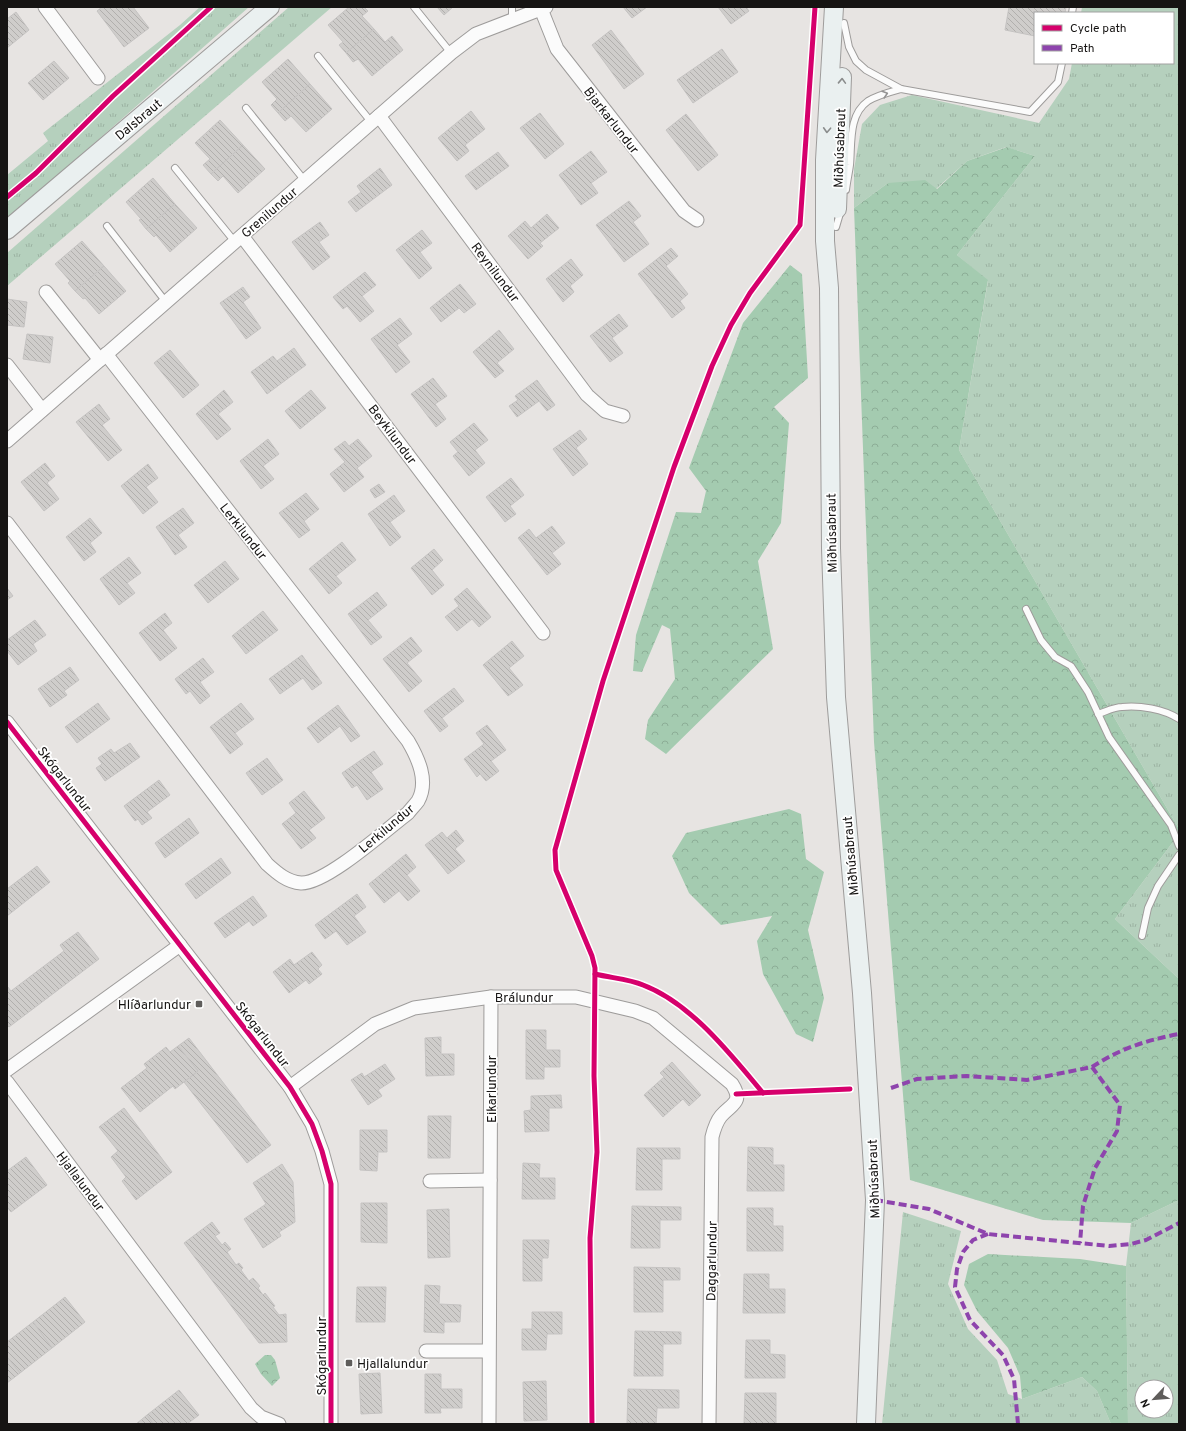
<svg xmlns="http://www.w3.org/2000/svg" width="1186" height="1431" viewBox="0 0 1186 1431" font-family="Overpass,sans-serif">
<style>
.grass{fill:url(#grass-tufts);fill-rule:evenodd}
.forest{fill:url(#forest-crowns)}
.building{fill:url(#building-back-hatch);stroke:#c5c3c2}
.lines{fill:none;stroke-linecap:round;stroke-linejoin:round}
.lane-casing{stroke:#9e9c9b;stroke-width:8}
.street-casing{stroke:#9e9c9b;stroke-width:15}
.secondary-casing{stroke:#9e9c9b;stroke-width:20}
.lane{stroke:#fbfbfb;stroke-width:6}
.street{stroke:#fbfbfb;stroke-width:13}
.secondary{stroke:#eaf0f0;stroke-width:18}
.quiet{stroke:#8e44ad;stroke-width:4;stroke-dasharray:8 4;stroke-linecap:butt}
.cycleway-casing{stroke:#fff;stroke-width:8}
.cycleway{stroke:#d6006c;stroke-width:5}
.oneway{stroke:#8b8d8d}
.oneway2{stroke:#949393}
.poi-dot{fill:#5f5d5b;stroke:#fff;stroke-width:1.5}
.labels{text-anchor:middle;stroke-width:3.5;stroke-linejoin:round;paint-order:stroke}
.street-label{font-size:13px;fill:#161413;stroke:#fff}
.poi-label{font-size:13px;fill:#161413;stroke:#fff;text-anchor:end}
</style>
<defs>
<pattern id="grass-tufts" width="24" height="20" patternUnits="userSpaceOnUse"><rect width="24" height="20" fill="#b5d0bd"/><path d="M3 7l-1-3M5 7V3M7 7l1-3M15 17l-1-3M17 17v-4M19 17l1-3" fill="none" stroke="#9bb2a2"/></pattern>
<pattern id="forest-crowns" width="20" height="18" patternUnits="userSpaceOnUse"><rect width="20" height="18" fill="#a4cbb0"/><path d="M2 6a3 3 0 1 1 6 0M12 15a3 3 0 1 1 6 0" fill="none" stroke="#8cad96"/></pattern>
<pattern id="building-back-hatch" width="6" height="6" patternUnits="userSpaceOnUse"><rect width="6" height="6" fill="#cfcdcb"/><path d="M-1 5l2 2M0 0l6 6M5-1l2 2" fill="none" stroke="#b1afad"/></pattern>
</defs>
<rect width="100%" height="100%" fill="#e7e4e2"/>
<g class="grass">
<path d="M200 7H249L7 220V175L48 141 43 133 180 25Z"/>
<path d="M289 7H332L7 286V253Z"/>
<path d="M1082 7H1179V829L959 450 988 281 957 255 1035 156 1006 147 967 161 936 189 888 183 854 208V169L862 124 880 105 912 95 1039 123 1069 79 1072 63H1173V13H1081Z"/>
<path d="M1179 834V979L1115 919Z"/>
<path d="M1179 1200V1424H1128L1126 1266 1131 1223ZM1142 1387H1166V1411H1142Z"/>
<path d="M903 1212 961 1231 948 1284 968 1329 997 1360 1008 1394 1022 1399 1082 1377 1097 1391 1111 1424H882Z"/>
</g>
<g class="forest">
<path d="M1007 147 1035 156 957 255 988 280 959 450 1179 829V834L1115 919 1179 979V1200L1131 1223 1043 1220 910 1180 874 742 854 208 888 183 925 180 937 189 967 161Z"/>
<path d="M790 265 802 274 808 378 774 407 789 423 781 523 758 561 773 649 666 754 645 739 648 720 675 679 670 629 662 625 642 672 633 671 636 635 676 512 701 513 706 491 689 468 743 323Z"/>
<path d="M789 809 801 814 806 859 824 872 808 930 824 998 813 1042 796 1034 763 974 757 941 772 916 721 925 689 893 672 856 686 833Z"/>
<path d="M988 1254 1080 1259 1126 1266 1128 1424H1111L1097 1391 1082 1377 1022 1399 1020 1376 1008 1348 977 1311 964 1285 969 1264Z"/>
<path d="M265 1355H271L275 1360 280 1378 272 1386 261 1374 255 1364Z"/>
</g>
<g class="building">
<path d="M102 7H133L149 28 124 47 97 11Z"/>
<path d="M349 7H364L368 11 362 16 374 29 346 53 339 45 343 42 328 25Z"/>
<path d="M437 7H453L444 15Z"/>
<path d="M623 7H647L632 18Z"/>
<path d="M718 7H746L749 11 731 24Z"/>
<path d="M1009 7H1066L1065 13H1035V36L1005 30Z"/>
<path d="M16 12 29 30 7 48V19Z"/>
<path d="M374 29 385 42 392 36 403 50 372 76 358 59 353 62 346 53Z"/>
<path d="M611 30 644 74 624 89 592 45Z"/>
<path d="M722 49 738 72 693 103 677 80Z"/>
<path d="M288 59 310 84 278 113 271 105 277 99 262 82Z"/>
<path d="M54 61 69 78 43 100 28 83Z"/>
<path d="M310 84 332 109 306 132 291 116 285 121 278 113Z"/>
<path d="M471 111 485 129 465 145 469 151 457 161 438 138Z"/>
<path d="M540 113 564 144 545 159 520 128Z"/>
<path d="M686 114 718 155 698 171 666 130Z"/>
<path d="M220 120 243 145 211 174 203 165 210 159 195 143Z"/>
<path d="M243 145 265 169 238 193 223 176 218 181 211 174Z"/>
<path d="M591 151 607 172 591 183 598 193 581 205 559 175Z"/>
<path d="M498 152 509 166 476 190 465 176Z"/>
<path d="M380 168 392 185 356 212 348 202 361 192 357 186Z"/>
<path d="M153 178 175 204 146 229 139 220 141 219 126 202Z"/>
<path d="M629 201 641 216 633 222 649 244 624 262 596 225Z"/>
<path d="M175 204 197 228 170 252 156 235 154 237 146 229Z"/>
<path d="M547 214 559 228 540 243 543 246 528 259 508 236 525 221 531 228Z"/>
<path d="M320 222 329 235 319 242 330 257 313 270 292 242Z"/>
<path d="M422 230 432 243 420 252 432 268 419 279 396 250Z"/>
<path d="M82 241 104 266 75 291 68 283 70 281 55 264Z"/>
<path d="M671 248 678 256 666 266 688 294 680 301 685 308 672 318 638 274Z"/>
<path d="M571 259 583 275 570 286 574 292 563 302 546 279Z"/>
<path d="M104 266 126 291 99 314 85 298 83 299 75 291Z"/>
<path d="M365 272 376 285 362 296 374 311 360 322 347 306 343 309 333 297Z"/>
<path d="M460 284 476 304 464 313 459 308 441 322 430 308Z"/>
<path d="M243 287 250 297 243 302 261 328 246 339 220 303Z"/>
<path d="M7 299 27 302 24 327 7 325Z"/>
<path d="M619 314 628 326 612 338 623 353 610 362 590 336Z"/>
<path d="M400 318 412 334 397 345 410 362 396 373 371 339Z"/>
<path d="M499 330 514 349 497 363 504 371 495 378 473 352Z"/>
<path d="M27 334 53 337 50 363 23 359Z"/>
<path d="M294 348 306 365 267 394 251 372 273 356 277 361Z"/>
<path d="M170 350 199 385 183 398 154 363Z"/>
<path d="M433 378 447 396 435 404 446 419 436 427 411 394Z"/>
<path d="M537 380 555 405 547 411 539 401 517 417 509 406 518 400 515 396Z"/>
<path d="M224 390 233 402 218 414 231 429 217 440 196 414Z"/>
<path d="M311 390 326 408 300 429 285 411Z"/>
<path d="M99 404 110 419 102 425 122 450 108 461 76 422Z"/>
<path d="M474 423 488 440 475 450 485 463 469 476 453 456 458 452 450 442Z"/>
<path d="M580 430 587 439 576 448 588 464 573 476 553 449Z"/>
<path d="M268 439 279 454 263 466 274 479 261 489 240 461Z"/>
<path d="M358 439 372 456 357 468 364 477 344 492 330 474 345 462 334 449 345 441 349 446Z"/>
<path d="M45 463 55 476 47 483 59 499 44 511 21 482Z"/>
<path d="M148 464 158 478 146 487 158 502 143 514 121 486Z"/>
<path d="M511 478 524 495 510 506 516 514 505 522 486 497Z"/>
<path d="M379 484 385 492 375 498 370 490Z"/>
<path d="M306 493 319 509 304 521 310 530 299 538 279 513Z"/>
<path d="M394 495 405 511 390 522 401 537 390 546 368 514Z"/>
<path d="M183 508 194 523 178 535 187 547 175 555 156 527Z"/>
<path d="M90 518 102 533 90 543 96 552 84 561 66 537Z"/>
<path d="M552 526 565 543 552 553 561 564 547 575 518 538 529 529 536 538Z"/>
<path d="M342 542 356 560 336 576 342 583 329 594 309 569Z"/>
<path d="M434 549 443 560 432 570 444 585 432 595 411 568Z"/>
<path d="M129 557 141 573 127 583 135 593 119 605 100 579Z"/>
<path d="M225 561 239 579 208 603 194 585Z"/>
<path d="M7 588 13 596 7 600Z"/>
<path d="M467 588 491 617 479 627 472 619 457 631 445 617 459 606 454 599Z"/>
<path d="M377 592 387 605 368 620 382 637 371 645 348 614Z"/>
<path d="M263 611 278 630 246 654 232 636Z"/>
<path d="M165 613 172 623 163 630 177 648 160 661 139 633Z"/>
<path d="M35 620 46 635 33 644 37 651 18 665 7 651V640Z"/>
<path d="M411 637 422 651 407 663 422 681 409 692 383 659Z"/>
<path d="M512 641 524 656 509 668 523 685 508 696 483 665Z"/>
<path d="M302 655 322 683 312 690 303 678 280 694 269 679Z"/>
<path d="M203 658 214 672 200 682 210 696 200 704 190 691 186 694 175 679Z"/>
<path d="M70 667 79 680 64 691 67 695 50 707 38 689Z"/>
<path d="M454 688 464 701 442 718 448 726 440 732 424 711Z"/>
<path d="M98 703 110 719 77 743 65 727Z"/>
<path d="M241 703 254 719 235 733 243 744 230 754 210 727Z"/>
<path d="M338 705 360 736 351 742 340 726 318 743 307 728Z"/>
<path d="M487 725 506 750 491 761 499 771 486 781 480 774 477 777 464 759 484 744 476 733Z"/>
<path d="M130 743 140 757 105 781 96 768 102 764 98 758 111 749 114 753Z"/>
<path d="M374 751 383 764 371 772 383 789 367 800 357 785 352 788 342 773Z"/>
<path d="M267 758 283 780 262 795 246 773Z"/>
<path d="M159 780 170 795 147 812 152 818 142 825 138 819 135 821 124 806Z"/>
<path d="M304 791 325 818 309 830 316 838 301 849 282 824 296 813 289 803Z"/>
<path d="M189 818 199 833 165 858 155 843Z"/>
<path d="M456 830 464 841 455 849 465 861 448 874 425 845 442 832 447 838Z"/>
<path d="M406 854 416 867 407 875 420 891 408 901 399 891 384 903 369 884Z"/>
<path d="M221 858 231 873 196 899 185 884Z"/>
<path d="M37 866 50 882 7 916V889Z"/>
<path d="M357 894 366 907 354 916 366 932 347 945 336 931 325 939 315 925Z"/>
<path d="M253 896 267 916 253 926 249 921 225 938 214 923Z"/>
<path d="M78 932 99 959 9 1027 7 1025V986L11 991 64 951 60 945Z"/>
<path d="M312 952 322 965 318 969 322 974 309 984 306 980 289 993 273 972 290 959 294 965Z"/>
<path d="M526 1030H546V1050H560V1067H544V1079H526Z"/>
<path d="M441 1037V1054H454V1075L426 1076 425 1038Z"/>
<path d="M189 1038 271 1145 247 1163 184 1082 198 1071 178 1046Z"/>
<path d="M178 1046 198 1071 175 1089 173 1086 140 1112 121 1088 147 1068 144 1064 166 1047 170 1052Z"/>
<path d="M672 1062 701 1095 689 1106 683 1099 663 1117 644 1095 664 1077 660 1073Z"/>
<path d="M385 1064 395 1079 378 1090 382 1096 368 1105 351 1080 362 1073 364 1077Z"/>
<path d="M561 1095 562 1108H549V1131L525 1132 524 1111 531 1110V1096Z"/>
<path d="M124 1108 172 1172 136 1200 122 1181 126 1177 111 1157 118 1151 99 1127Z"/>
<path d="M428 1116H451L450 1158H428Z"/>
<path d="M360 1130H387V1152H378L377 1171 360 1170Z"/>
<path d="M748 1147 773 1148V1165H784V1191H747Z"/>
<path d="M637 1148H680V1159H662V1190H636Z"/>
<path d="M26 1157 47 1185 11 1212 7 1207V1171Z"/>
<path d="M523 1163 540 1164 539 1178H555V1199H522Z"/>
<path d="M282 1164 293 1182 295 1222 279 1232 281 1236 263 1248 244 1219 266 1204 253 1183Z"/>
<path d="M361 1203H387V1243L361 1242Z"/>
<path d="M632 1206 681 1207V1220H660V1248H631Z"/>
<path d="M747 1208H773V1226H783V1251H747Z"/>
<path d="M449 1209 450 1257 428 1258 427 1210Z"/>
<path d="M212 1222 220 1233 215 1236 222 1245 225 1242 231 1249 227 1252 236 1265 239 1263 243 1268 241 1270 249 1281 253 1278 260 1286 258 1288 263 1295 265 1293 275 1306 273 1307 279 1315 286 1314 287 1342 259 1343 184 1243Z"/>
<path d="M523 1240H549L548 1258H542V1281H523Z"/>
<path d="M634 1267 680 1268V1280H663V1312H634Z"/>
<path d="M744 1274H769V1289H785V1313H743Z"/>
<path d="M425 1285 440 1286 439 1304 461 1305 460 1322H444V1333L424 1332Z"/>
<path d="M357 1287H386L385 1322H356Z"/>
<path d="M65 1297 85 1322 52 1348 33 1322Z"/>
<path d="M532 1312H562V1334H547L546 1350H522V1329H532Z"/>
<path d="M33 1322 52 1348 20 1373 7 1357V1342Z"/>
<path d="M635 1331 681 1332V1344H663V1376H634Z"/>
<path d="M746 1340H770V1354L785 1355V1378H745Z"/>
<path d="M7 1357 20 1373 7 1383Z"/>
<path d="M380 1373 382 1413 361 1414 359 1374Z"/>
<path d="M425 1374H441V1389H462V1408H440L441 1413H425Z"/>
<path d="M546 1381 547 1420 524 1421 523 1382Z"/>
<path d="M628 1389 679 1390V1408H657L656 1424H627Z"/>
<path d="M179 1390 199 1415 187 1424H153L147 1415Z"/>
<path d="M745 1393H776V1424H744Z"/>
<path d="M147 1415 153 1424H136Z"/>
</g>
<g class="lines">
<defs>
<g id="lane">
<path d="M414 7 451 53"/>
<path d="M512 7V21"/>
<path d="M1072 13 1073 7"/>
<path d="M844 23 849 47 856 61 866 70 901 89 1030 112 1058 82 1062 63"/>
<path d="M318 56 372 123"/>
<path d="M246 108 305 181"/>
<path d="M175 168 235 242"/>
<path d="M846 190C847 181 849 173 850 165 852 144 848 115 868 101 878 95 890 92 901 89"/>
<path d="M107 226 166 302"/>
<path d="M836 227 841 210"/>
<path d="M1026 609 1041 640 1055 657 1071 666 1088 692 1109 737 1171 825 1179 846"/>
<path d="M1098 714C1105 712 1114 707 1122 707 1139 705 1164 709 1179 719"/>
<path d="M1142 936 1148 908 1158 886 1179 855"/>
</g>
<g id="street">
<path d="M45 7 98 78"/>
<path d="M541 9 557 49 684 211 697 220"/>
<path d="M379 116 587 395 605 411 623 416"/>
<path d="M242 236 543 633"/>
<path d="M46 292 100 360"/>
<path d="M7 365 42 410"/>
<path d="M7 441 451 53 476 34 546 7"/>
<path d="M7 523 267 864C277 873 287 882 301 883 326 884 387 829 408 813 411 809 415 805 418 801 429 781 418 758 408 741L106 354"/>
<path d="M7 722 290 1087 312 1124 322 1151 331 1184V1424"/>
<path d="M7 1070 180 945"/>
<path d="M7 1082 251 1408 261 1417 279 1424"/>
<path d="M290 1087 375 1024 414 1008 491 997H576L635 1011 653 1018 732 1084C744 1103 731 1104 721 1116 716 1122 714 1129 712 1137L709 1424"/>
<path d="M430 1181 490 1180"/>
<path d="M426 1351H488"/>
<path d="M489 1424 491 997"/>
</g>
<g id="secondary">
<path d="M834 7 825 160V241L829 288 831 548 836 697 862 993 875 1200 866 1424"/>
<path d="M837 209 842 77"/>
<path d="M7 230 270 7"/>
</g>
</defs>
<use href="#lane" class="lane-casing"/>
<use href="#street" class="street-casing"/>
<use href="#secondary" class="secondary-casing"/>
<use href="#lane" class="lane"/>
<use href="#street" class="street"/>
<use href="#secondary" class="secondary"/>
<g class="quiet">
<path d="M1092 1067C1119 1049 1147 1040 1179 1034"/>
<path d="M891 1088 917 1079 967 1076 1027 1080 1092 1067 1120 1105 1117 1131 1095 1168 1083 1206 1080 1243"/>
<path d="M875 1200 929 1209 988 1234 1109 1246 1131 1244 1146 1240 1179 1223"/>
<path d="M988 1234 973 1240 963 1252 957 1269 955 1287 970 1320 1003 1355 1014 1379 1018 1424"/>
</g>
<defs>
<g id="cycleway">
<path d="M7 197 36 173 113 96 211 7"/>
<path d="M7 722 290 1087 312 1124 322 1151 331 1184V1424"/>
<path d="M595 974C611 978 629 979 643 985 691 1003 731 1055 763 1093"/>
<path d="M736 1094 850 1089"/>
<path d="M592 1424 590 1238 597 1152 594 1076 595 968 592 956 556 870 555 850 603 681 674 467 712 366 731 325 750 293 800 225 815 7"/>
</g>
</defs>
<use href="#cycleway" class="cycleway-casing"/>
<use href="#cycleway" class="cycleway"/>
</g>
<defs><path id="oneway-chevron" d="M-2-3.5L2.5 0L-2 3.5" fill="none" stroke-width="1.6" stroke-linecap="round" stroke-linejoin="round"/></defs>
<g class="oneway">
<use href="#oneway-chevron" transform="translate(842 81) rotate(-88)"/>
<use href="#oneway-chevron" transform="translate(827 130) rotate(93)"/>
</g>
<use class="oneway2" href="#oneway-chevron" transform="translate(885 94) rotate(-17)"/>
<g class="poi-dot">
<rect x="195" y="1000" width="8" height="8" rx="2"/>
<rect x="345" y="1359" width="8" height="8" rx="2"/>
</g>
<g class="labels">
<g class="street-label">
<text transform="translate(138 119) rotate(-40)" y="5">Dalsbraut</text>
<text transform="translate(612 120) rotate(52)" y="5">Bjarkarlundur</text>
<text transform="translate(839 148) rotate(-88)" y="5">Miðhúsabraut</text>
<text transform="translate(269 212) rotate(-41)" y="5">Grenilundur</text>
<text transform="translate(496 272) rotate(53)" y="5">Reynilundur</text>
<text transform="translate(393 434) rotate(53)" y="5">Beykilundur</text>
<text transform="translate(244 531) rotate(52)" y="5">Lerkilundur</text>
<text transform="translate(831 533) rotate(-91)" y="5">Miðhúsabraut</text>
<text transform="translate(65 779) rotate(52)" y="5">Skógarlundur</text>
<text transform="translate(386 828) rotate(-40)" y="5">Lerkilundur</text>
<text transform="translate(850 856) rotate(-95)" y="5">Miðhúsabraut</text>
<text x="524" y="1002">Brálundur</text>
<text transform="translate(263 1034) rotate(52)" y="5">Skógarlundur</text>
<text transform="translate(491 1089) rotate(-90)" y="5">Eikarlundur</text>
<text transform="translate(873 1179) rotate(-92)" y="5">Miðhúsabraut</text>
<text transform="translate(81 1181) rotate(53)" y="5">Hjallalundur</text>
<text transform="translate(711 1261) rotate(-89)" y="5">Daggarlundur</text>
<text transform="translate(321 1356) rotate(-90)" y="5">Skógarlundur</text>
</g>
<g class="poi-label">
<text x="191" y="1009">Hlíðarlundur</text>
<text x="357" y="1368" text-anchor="start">Hjallalundur</text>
</g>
</g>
<rect width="1186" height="1431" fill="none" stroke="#161413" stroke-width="16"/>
<rect x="1034" y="12" width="140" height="52" fill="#ffffff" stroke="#a2a1a1"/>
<rect x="1042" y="25" width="20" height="6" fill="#d6006c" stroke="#a2a1a1"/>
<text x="1070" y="32" font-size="12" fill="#161413">Cycle path</text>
<rect x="1042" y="45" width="20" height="6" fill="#8e44ad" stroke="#a2a1a1"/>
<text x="1070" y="52" font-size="12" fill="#161413">Path</text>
<g transform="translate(1154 1399) rotate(244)"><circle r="19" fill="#ffffff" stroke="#a2a1a1"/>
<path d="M0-3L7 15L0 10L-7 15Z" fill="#5f5d5b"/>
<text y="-6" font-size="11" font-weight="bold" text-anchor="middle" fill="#161413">N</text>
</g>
</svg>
